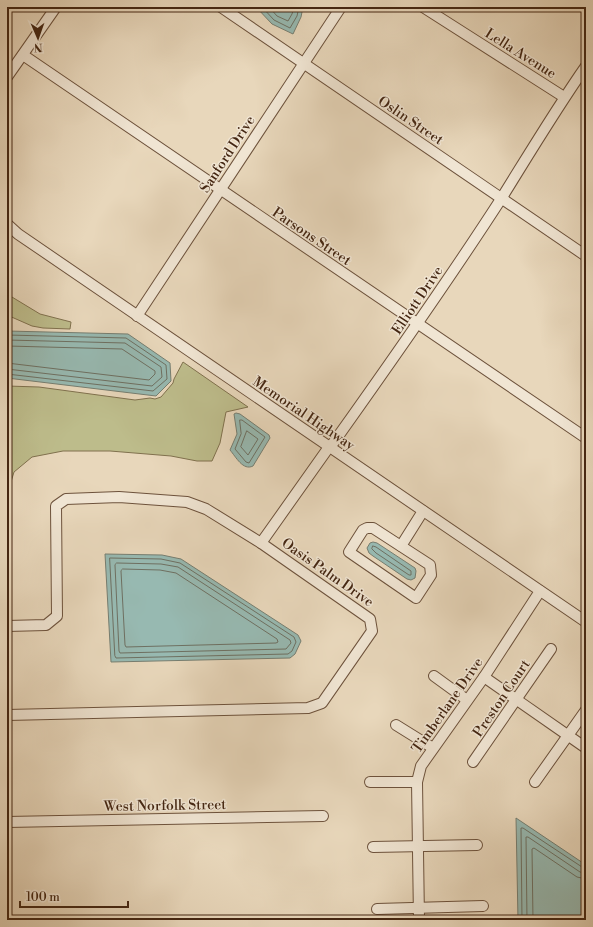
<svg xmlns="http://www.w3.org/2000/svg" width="593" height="927" viewBox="0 0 593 927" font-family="'Libre Bodoni',serif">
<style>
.green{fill:#bdbc8b;stroke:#80714e}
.water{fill:#97b9b1;stroke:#767e71}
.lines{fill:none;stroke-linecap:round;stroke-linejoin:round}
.shore{stroke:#6e7062;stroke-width:1}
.minor-casing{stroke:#6d523c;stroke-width:12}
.minor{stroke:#f0e5d3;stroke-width:10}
.labels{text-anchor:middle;stroke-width:3;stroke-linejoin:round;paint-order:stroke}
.street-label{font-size:14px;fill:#442612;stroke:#f0e5d3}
</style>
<rect width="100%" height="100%" fill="#e8d7bb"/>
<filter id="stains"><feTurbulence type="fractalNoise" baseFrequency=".005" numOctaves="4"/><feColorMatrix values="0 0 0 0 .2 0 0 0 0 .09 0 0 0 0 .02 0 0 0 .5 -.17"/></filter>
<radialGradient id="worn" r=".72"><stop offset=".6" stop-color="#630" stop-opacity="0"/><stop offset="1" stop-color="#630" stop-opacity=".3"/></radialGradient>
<g class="green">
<path d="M7 294 40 314 71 322 70 329 43 328 32 326 7 315Z"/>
<path d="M183 362 248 407 226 412 220 443 212 461H197L171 456 110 451H63L32 457 14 472 7 495V386L39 387 135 400 150 398 155 399 161 397 173 383 174 379Z"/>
</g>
<g class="water">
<path d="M256 7H303L301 17 293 34 272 24Z"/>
<path d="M7 331 128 334 170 363 171 381 156 396 7 378Z"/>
<path d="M236 413 240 414 269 435 270 438 253 466C243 471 236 457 230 450L237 434 234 414Z"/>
<path d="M373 542 377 543 415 568 416 571 415 578 411 580 407 579 373 556 369 553 367 548 370 543Z"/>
<path d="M105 554 162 555 181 559 298 635 301 641 295 654 290 658 111 662Z"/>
<path d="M516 818 586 865V920H518Z"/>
</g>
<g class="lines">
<g class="shore">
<path d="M262 7 274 20 290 28 297 16 299 7"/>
<path d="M269 7 277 16 288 21 292 14 294 7"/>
<path d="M7 335 126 338 166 365 167 379 153 391 7 374"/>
<path d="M7 340 125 343 161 367 162 377 152 386 7 369"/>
<path d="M7 346 122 349 155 371V374L149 380 7 363"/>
<path d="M240 420H242L265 437 249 463 246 462 235 449 241 434Z"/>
<path d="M247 431 258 439 248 455 241 447Z"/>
<path d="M373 546 376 547 411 571V575H409L376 553 372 549Z"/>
<path d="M110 558 161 559 180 563 294 637 296 642 292 651 288 654 116 658 115 656Z"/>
<path d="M117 563 161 564 178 567 290 640 291 643 286 649 120 653 119 651 115 565Z"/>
<path d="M123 569 160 570 176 573 277 639 278 642 276 643 126 647 125 645 121 571Z"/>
<path d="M522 920 521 828H523L582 867 586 868"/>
<path d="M527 920 526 837H528L580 872 586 873"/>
<path d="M533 920 532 849 534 848 577 877 586 879"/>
</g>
<defs>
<g id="minor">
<path d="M221 7 586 256"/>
<path d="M423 7 564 97"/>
<path d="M23 55 586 438"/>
<path d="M7 77 56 7"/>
<path d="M7 224 18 234 586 622"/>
<path d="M137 316 341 7"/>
<path d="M367 528H373L430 565 431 575 416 598 349 552 363 530Z"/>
<path d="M261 543 329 447 334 442C391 362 448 281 501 199 529 154 556 109 586 66"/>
<path d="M401 546 423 511"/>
<path d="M7 626 46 625 57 616 56 506 66 499 119 497 187 502 206 509 261 543 370 619 372 631 322 703 308 708 7 715"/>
<path d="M434 676 467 700"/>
<path d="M484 677 586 748"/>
<path d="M396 725 433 748"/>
<path d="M473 762 551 649"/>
<path d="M370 782H417"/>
<path d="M535 782 586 710"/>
<path d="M7 822 323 816"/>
<path d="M373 847 477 845"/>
<path d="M377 909 483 906"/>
<path d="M419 920 417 782 421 766 484 677 540 591"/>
</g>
</defs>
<use href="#minor" class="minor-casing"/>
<use href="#minor" class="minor"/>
</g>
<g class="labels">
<g class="street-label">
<text transform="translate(521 53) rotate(32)" y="5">Lella Avenue</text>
<text transform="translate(411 120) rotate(34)" y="5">Oslin Street</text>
<text transform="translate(227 154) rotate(-57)" y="5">Sanford Drive</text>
<text transform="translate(312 236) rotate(34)" y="5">Parsons Street</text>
<text transform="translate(417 300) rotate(-56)" y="5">Elliott Drive</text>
<text transform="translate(304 413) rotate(34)" y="5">Memorial Highway</text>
<text transform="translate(328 572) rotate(35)" y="5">Oasis Palm Drive</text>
<text transform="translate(501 698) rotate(-56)" y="5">Preston Court</text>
<text transform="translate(447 705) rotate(-55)" y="5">Timberlane Drive</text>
<text transform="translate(165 805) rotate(-1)" y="5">West Norfolk Street</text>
</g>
</g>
<rect width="593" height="927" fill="none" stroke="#e8d7bb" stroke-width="24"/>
<rect x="8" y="8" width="577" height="911" fill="none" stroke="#442612" stroke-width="2"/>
<rect x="12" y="12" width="569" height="903" fill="none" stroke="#442612"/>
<g transform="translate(38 38) rotate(178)" stroke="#f0e5d3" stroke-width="3" paint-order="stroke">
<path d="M0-3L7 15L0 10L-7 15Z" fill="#442612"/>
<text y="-6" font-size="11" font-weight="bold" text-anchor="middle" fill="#442612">N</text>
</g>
<path d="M20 901v6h108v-6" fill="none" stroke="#442612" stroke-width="2"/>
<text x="26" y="901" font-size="12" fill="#442612" stroke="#f0e5d3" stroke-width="3" paint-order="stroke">100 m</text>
<rect width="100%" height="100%" filter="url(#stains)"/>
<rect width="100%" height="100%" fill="url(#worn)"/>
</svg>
